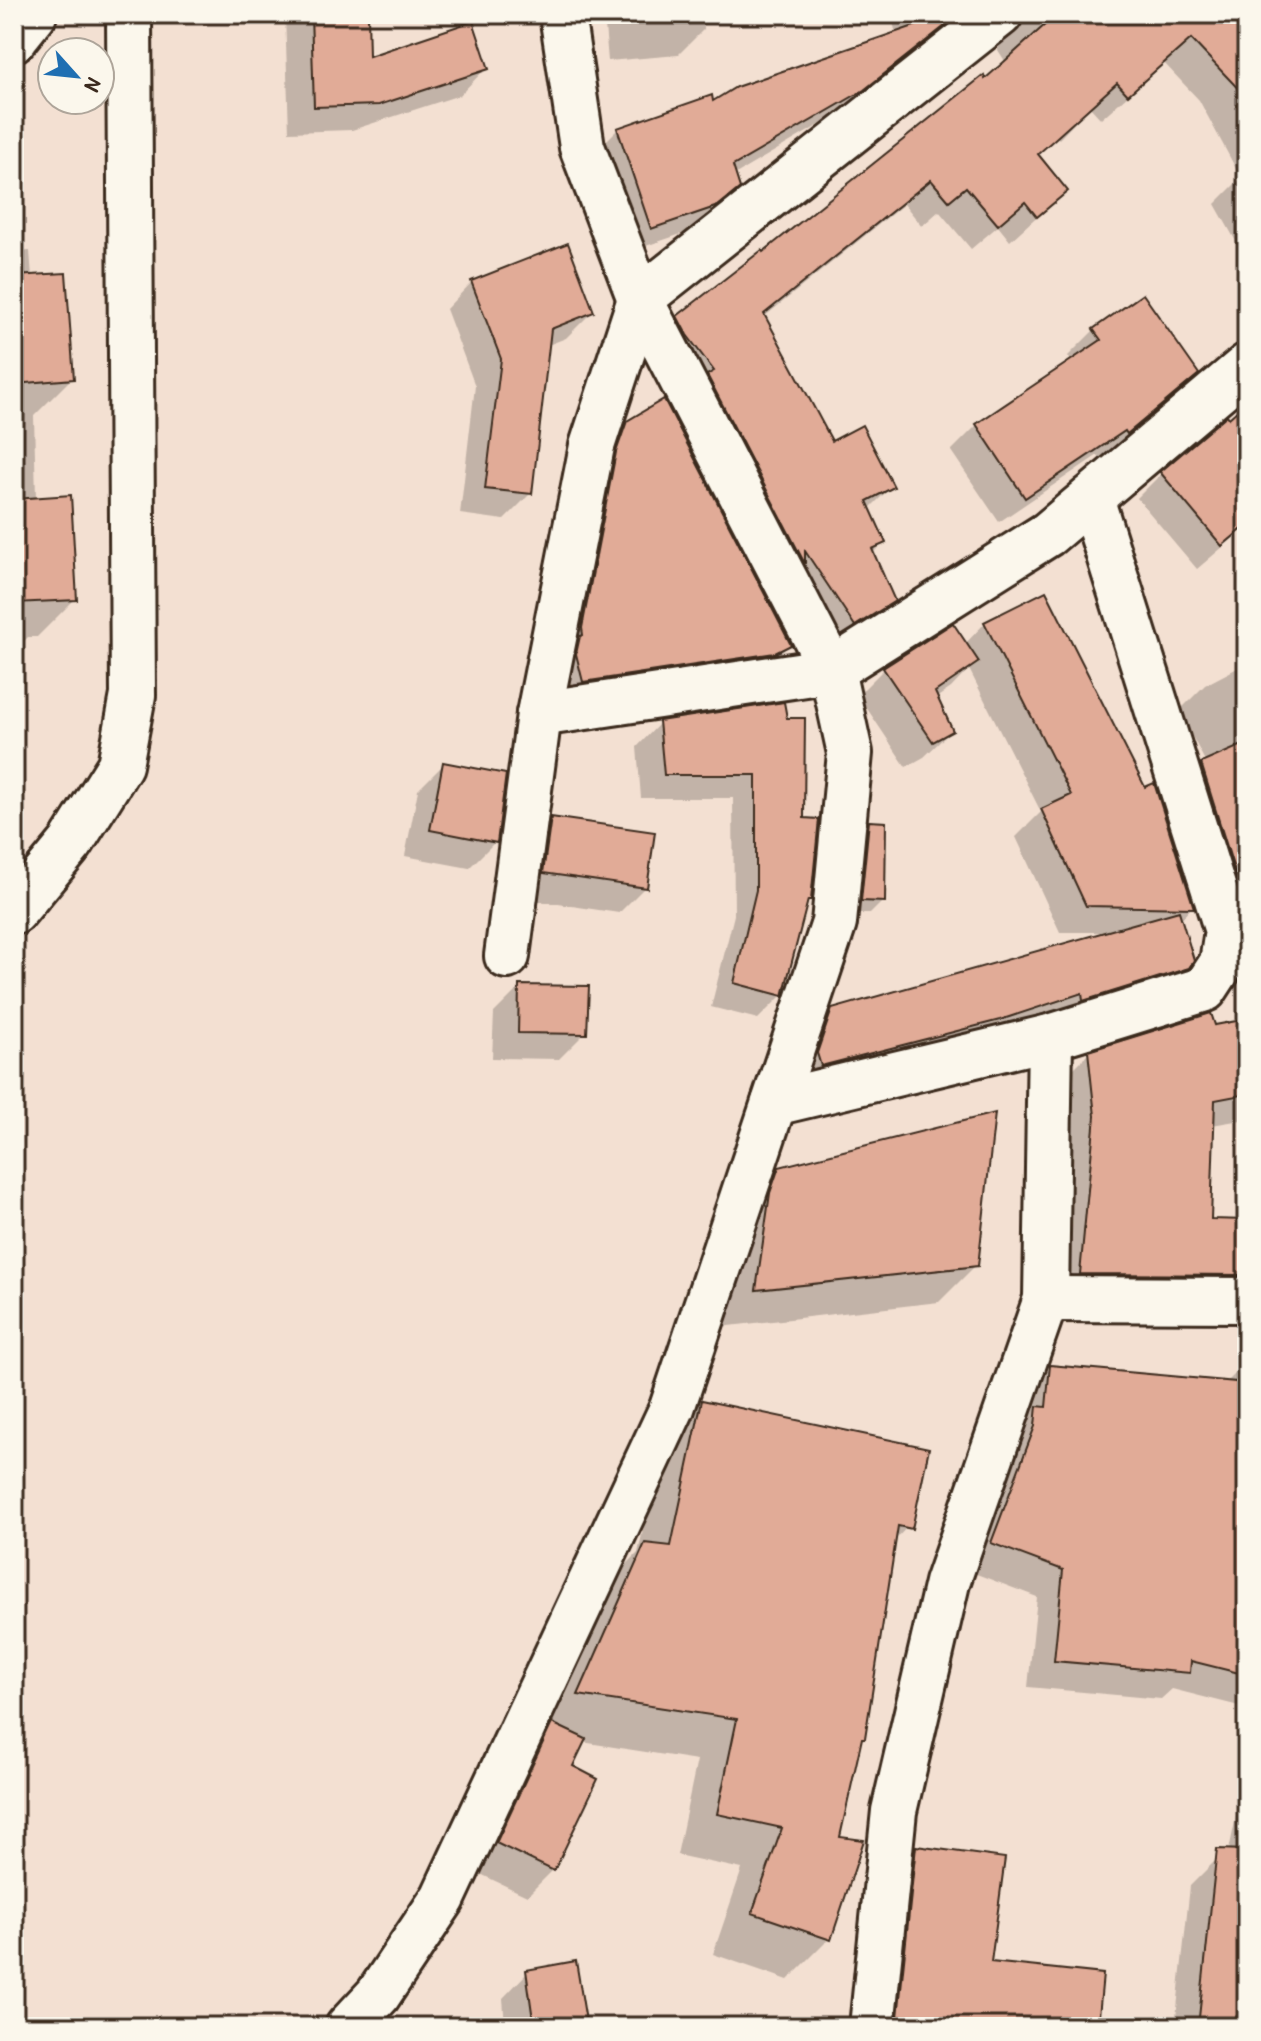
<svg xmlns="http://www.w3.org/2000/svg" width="1261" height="2041" viewBox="0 0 1261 2041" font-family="'Patrick Hand',sans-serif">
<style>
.shadow{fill:#0003}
.building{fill:#e1ab97;stroke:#3b2a1e;stroke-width:2}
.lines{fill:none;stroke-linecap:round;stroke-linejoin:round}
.minor-casing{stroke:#3b2a1e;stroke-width:50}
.minor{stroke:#fbf7ec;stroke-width:44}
</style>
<rect width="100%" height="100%" fill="#f3e0d2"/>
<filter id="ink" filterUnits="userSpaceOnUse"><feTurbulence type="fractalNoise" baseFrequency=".0125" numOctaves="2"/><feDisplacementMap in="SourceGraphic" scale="16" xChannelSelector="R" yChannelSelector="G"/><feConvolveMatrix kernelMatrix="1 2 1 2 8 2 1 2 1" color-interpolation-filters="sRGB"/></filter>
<g filter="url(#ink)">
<g class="shadow">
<path d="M285 14H366L367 59 486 68 460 95 352 130 289 132Z"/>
<path d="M604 14H703L704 29 678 55 608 61Z"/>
<path d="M891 14H1247V261L1215 204 1241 178 1199 100 1164 63 1101 119 1090 107 1059 139 1057 137 1036 156 1066 190 1010 241 998 226 971 249 939 211 922 226 904 204 764 317 831 443 891 487 869 509 883 543 872 554 893 600 867 626 829 650 652 343 678 317 762 255 1005 61 998 50 1000 38 968 14 956 20 836 115 734 175 738 187 690 231 625 253 592 155 618 129 711 104 896 34Z"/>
<path d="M30 251 32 277 72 378 34 416 36 499 75 599 37 637H28L14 651V252Z"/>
<path d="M472 282 592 312 566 338 548 345 530 494 504 520 460 514 475 386 446 309Z"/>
<path d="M1094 330 1196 374 1170 400 1100 459 1098 455 999 522 951 451 977 425 1072 362 1068 356Z"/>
<path d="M1247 404V534L1244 529 1197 569 1137 498 1161 474Z"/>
<path d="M628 422 789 645 763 671 557 707 601 449Z"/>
<path d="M985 623 1191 908 1180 920 1187 967 1161 993 795 1091 806 1038 833 1011 1108 932H1060L1016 837 1041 812 969 669 951 688 936 698 951 731 924 757 906 767 858 695 884 669 965 644Z"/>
<path d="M1247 663V929L1176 791 1206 763 1179 711 1205 685Z"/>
<path d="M782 705 802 820 809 899 805 903 782 995 758 1019 711 1007 734 915 733 798H641L637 747 660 723Z"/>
<path d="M444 764 495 842 469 868 405 856 418 790Z"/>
<path d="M551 819 645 887 619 913 518 898 525 845Z"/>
<path d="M870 823 883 901 870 914H849L856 836Z"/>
<path d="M520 987 585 1033 559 1059 492 1058 494 1013Z"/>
<path d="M1247 1021V1119L1212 1125 1208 1221 1247 1222V1311L1050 1304 1058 1084 1089 1053Z"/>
<path d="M780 1169 976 1265 939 1302 720 1327 742 1207Z"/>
<path d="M1245 1364 1247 1708 1172 1689 1161 1699 1028 1687 1037 1597 966 1570 1024 1394 1051 1368 1226 1383Z"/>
<path d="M703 1402 910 1524 894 1541 863 1737 859 1742 838 1838 829 1939 788 1980 713 1954 742 1869 677 1855 697 1760 582 1742 570 1767 553 1870 527 1896 472 1870 605 1586 638 1553 662 1443Z"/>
<path d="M1247 1764V2027H1175L1190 1886 1217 1859 1227 1860Z"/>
<path d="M916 1849 988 1964 1096 2027H874L890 1875Z"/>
<path d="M529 1971 585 2027H505L503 1998Z"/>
</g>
<g class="building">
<path d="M311 14H368L369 56 473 21 489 69 379 105 314 107Z"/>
<path d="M949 14H960L864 90 733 166 740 188 718 206 651 229 617 128 712 95 713 101 736 87Z"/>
<path d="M1057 14H1247V98L1191 39 1128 95 1117 83 1038 154 1068 191 1037 217 1025 202 998 225 966 187 949 201 931 180 764 314 832 441 862 425 894 487 867 501 886 543 872 549 895 601 855 626 805 551V564L707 375 714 371 687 335 677 316 762 250 763 252 984 75 985 79Z"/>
<path d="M568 243 594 312 551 329 532 494 485 489 501 359 471 281Z"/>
<path d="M66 273 74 379 14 384V276Z"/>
<path d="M1143 294 1199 374 1127 434 1125 431 1025 498 976 424 1101 340 1093 329Z"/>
<path d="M664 399 791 645 775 653 583 682 576 654 580 636 583 635 582 628 616 452 627 421Z"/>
<path d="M1247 402V525L1222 546 1160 472 1227 415 1229 418Z"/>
<path d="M71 495 77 600 14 603V499Z"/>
<path d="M1046 591 1145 787 1154 783 1194 908 1086 906 1041 809 1071 795 984 622Z"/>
<path d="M953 623 979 662 935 692 953 731 933 742 883 668Z"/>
<path d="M784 702 787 718H805L804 818 819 819 811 900H808L783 996 734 983 756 890V775H664L659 721Z"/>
<path d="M1247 743V911L1201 763Z"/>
<path d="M443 762 506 774 497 843 430 830Z"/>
<path d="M551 817 655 832 647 888 543 873Z"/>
<path d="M869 821 886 822 885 902 861 901Z"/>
<path d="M1179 911 1194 960 1189 968 1083 1001 1082 993 1000 1020 821 1066 817 1053 832 1009Z"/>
<path d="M519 985 589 986 587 1034 518 1033Z"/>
<path d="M1211 1013 1215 1025 1247 1019V1094L1215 1100 1211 1219 1247 1220V1275L1080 1274 1095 1116 1088 1051Z"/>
<path d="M995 1113 978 1266 756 1290 770 1193 779 1167Z"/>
<path d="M1050 1365 1247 1383V1675L1191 1661 1190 1673 1054 1661 1063 1570 991 1543 1035 1426 1037 1406 1046 1407Z"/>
<path d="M702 1400 929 1448 912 1529 898 1526 865 1738H862L840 1837 864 1840 831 1940 752 1913 782 1828 717 1814 737 1719 578 1695 645 1543 671 1546Z"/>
<path d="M552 1723 586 1739 573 1766 598 1779 554 1871 496 1843Z"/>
<path d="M916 1846 1005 1858 991 1962 1103 1974 1098 2027H897Z"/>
<path d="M1217 1849 1247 1850V2027H1198Z"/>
<path d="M576 1961 587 2027H534L526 1970Z"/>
</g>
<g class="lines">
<defs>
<g id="minor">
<path d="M14 39 34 14"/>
<path d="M539 714 832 670 1048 534 1247 366"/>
<path d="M14 912 71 843 120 765 133 695 129 14"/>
<path d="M507 956 539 714 592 446 640 299 1000 14"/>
<path d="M774 1103 1050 1037 1205 989 1222 963 1227 931 1091 498"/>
<path d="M1046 1299 1247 1300"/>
<path d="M348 2027 378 1995 443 1898 672 1408 834 923 850 753 832 670 640 299 582 147 562 14"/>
<path d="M872 2027 894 1811 947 1583 1046 1299 1050 1037"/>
</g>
</defs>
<use href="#minor" class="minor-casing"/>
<use href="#minor" class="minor"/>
</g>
</g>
<rect width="1261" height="2041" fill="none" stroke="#fbf7ec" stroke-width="48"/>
<rect x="24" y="24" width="1213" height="1993" fill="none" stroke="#3b2a1e" stroke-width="3" filter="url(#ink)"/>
<g transform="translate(76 76) rotate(117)"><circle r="38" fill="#fbf7ec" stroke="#aea59a" stroke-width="2"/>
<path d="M0-6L14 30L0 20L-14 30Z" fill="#1f6fb2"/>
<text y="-12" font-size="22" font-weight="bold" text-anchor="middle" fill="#3b2a1e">N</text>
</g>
</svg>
